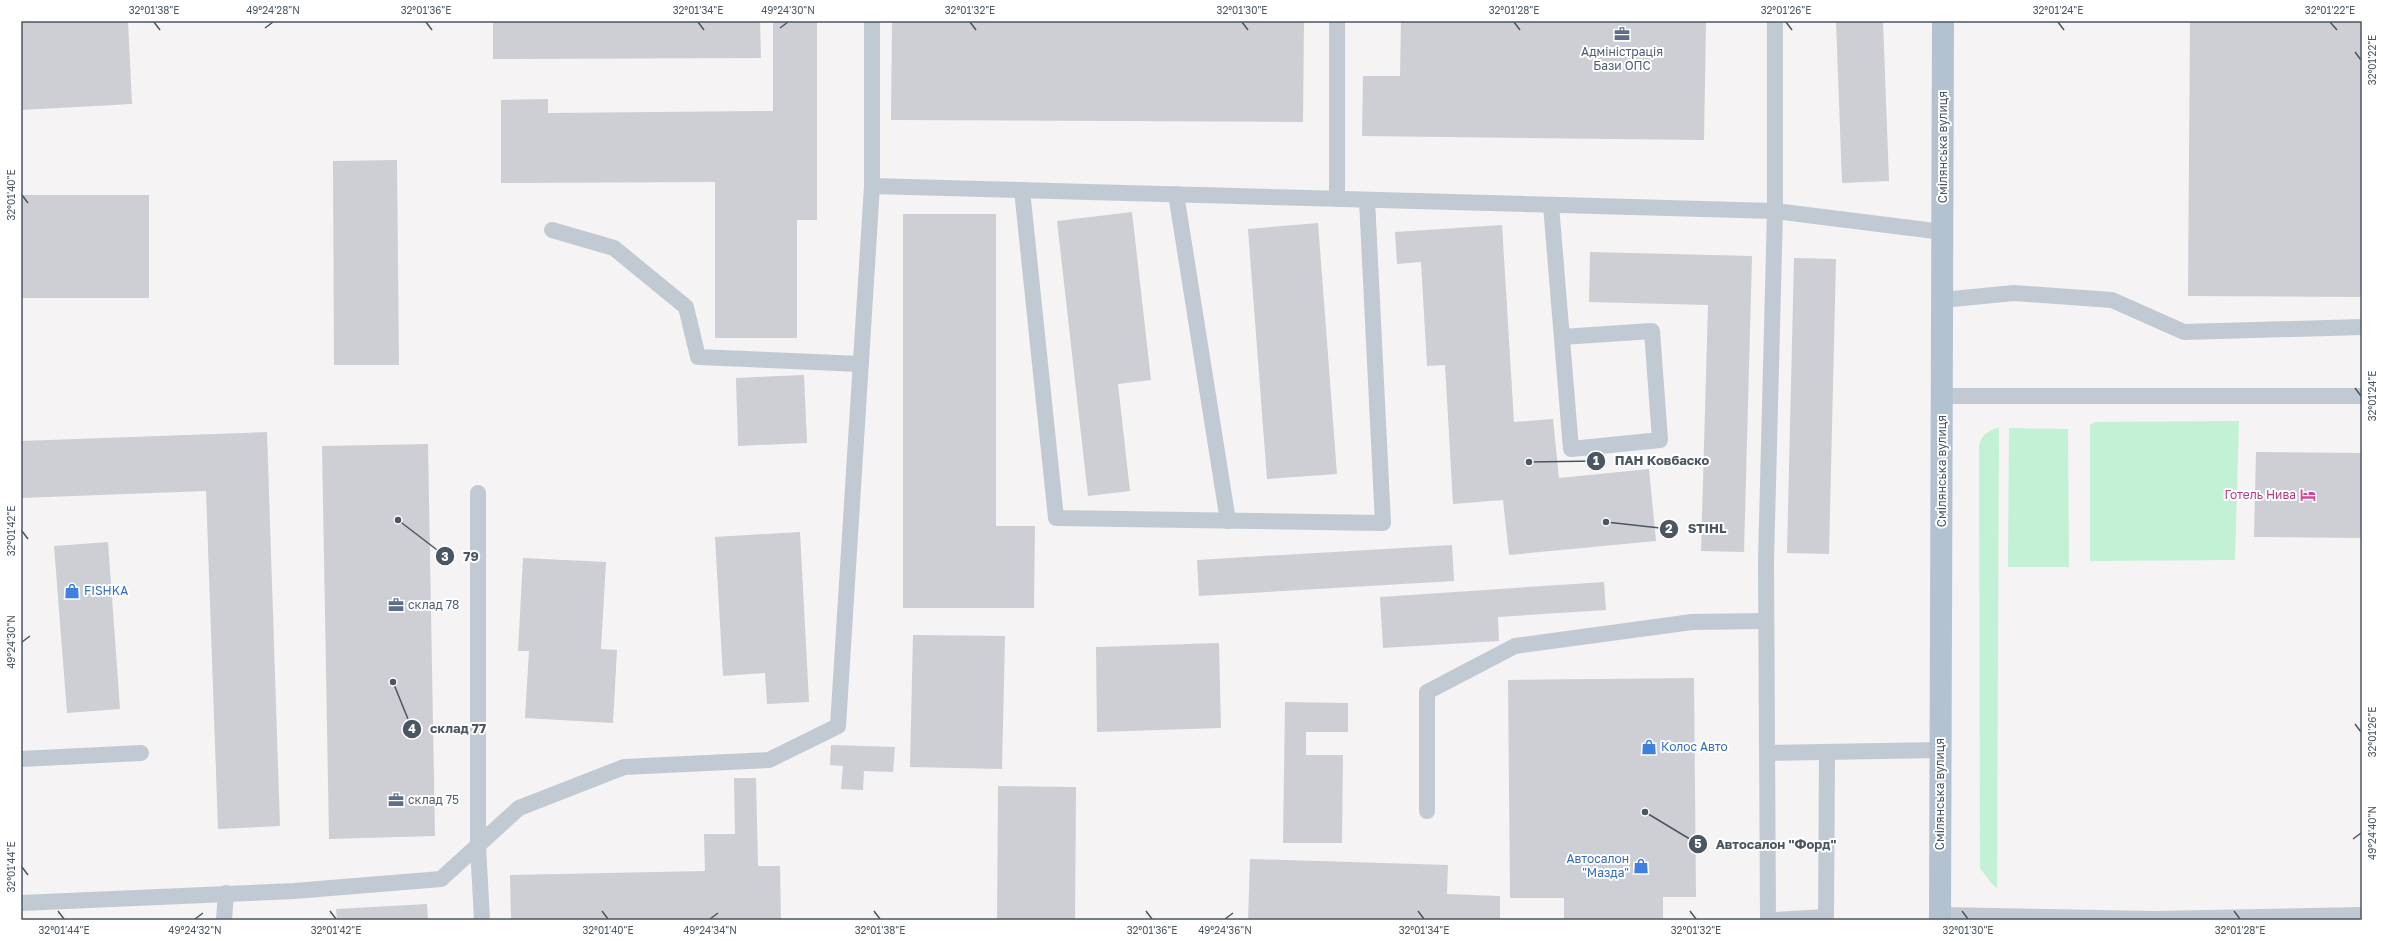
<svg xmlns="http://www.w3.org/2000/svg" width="2383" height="941" viewBox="0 0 2383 941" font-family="'Golos Text',sans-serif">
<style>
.green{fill:#c3f1d5}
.building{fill:#cdcfd5}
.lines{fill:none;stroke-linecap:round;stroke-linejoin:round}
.lane{stroke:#c1cad2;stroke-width:16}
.primary{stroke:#b3c2d1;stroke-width:22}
.ticks{fill:none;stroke:#4a5661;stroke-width:1.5}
.labels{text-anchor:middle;stroke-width:4;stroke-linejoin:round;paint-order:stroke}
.service-label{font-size:12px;fill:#4e5e75;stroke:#fff;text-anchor:start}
.street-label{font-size:12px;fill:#4a5661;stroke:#fff}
.hotel-label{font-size:12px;fill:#b23c85;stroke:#fff;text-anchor:end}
.shop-label{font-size:12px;fill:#366cbe;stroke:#fff;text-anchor:start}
.leader{fill:none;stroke:#4a5661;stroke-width:1.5}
.callout-dot{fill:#4a5661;stroke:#fff;stroke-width:1.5}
.mark-label{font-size:12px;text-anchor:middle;font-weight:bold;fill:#fff}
.callout-label{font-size:13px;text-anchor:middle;font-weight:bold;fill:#4a5661;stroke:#fff;stroke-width:4;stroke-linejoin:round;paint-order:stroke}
.neatline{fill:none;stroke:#4a5661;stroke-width:1.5}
.ticks-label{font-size:10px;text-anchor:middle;fill:#4a5661}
</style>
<rect width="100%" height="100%" fill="#f5f3f3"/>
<g class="green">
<path d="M2239 421 2235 560 2090 561V425L2095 422Z"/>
<path d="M1999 427 1997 888 1992 884 1980 868 1979 446C1981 434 1989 431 1999 427Z"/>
<path d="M2009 428 2068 429 2069 567H2008Z"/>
</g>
<g class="building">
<path d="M21 21H128L132 104 21 110Z"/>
<path d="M493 21H760L761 58 493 59Z"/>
<path d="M773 21H817V220H797V338H715V182L501 183V100L548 99V113L773 111Z"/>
<path d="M892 21H1304L1303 122 891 120Z"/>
<path d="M1401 21H1706L1704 140 1362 136 1363 76H1400Z"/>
<path d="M1836 21H1883L1889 181 1842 183Z"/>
<path d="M2190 21H2362V297L2188 296Z"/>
<path d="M397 160 399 365H334L333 161Z"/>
<rect x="21" y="195" width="128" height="103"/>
<path d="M1132 212 1151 380 1118 384 1130 491 1088 496 1057 221Z"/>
<path d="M903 214H996V526H1035L1034 608H903Z"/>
<path d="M1318 223 1337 474 1267 479 1248 229Z"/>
<path d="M1502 225 1514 422 1553 419 1559 478 1649 469 1656 541 1509 555 1503 500 1453 504 1445 365 1427 366 1421 262 1397 264 1395 232Z"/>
<path d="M1590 252 1752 256 1744 552 1701 551 1708 305 1589 302Z"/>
<path d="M1794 258 1836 259 1829 554 1787 553Z"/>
<path d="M804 375 807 443 738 446 736 378Z"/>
<path d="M267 432 280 826 218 829 206 491 21 498V441Z"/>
<path d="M428 444 435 836 329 839 322 446Z"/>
<path d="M2256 452 2362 453V538L2254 537Z"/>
<path d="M800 532 809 702 767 704 765 673 723 676 715 537Z"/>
<path d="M108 542 120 709 67 713 54 546Z"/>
<path d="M1452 545 1454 581 1199 596 1197 560Z"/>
<path d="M523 558 606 562 601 649 617 650 613 723 525 718 529 651H518Z"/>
<path d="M1604 582 1606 610 1498 617 1499 641 1383 648 1380 597Z"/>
<path d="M913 635 1005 636 1002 769 910 767Z"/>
<path d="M1219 643 1221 728 1097 732 1096 647Z"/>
<path d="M1694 678 1696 897H1663V920H1564V898H1510L1508 680Z"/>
<path d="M1285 702 1348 703V732H1306V755H1343L1342 843H1283Z"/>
<path d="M831 745 895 747 893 772 864 771 863 790 841 789 843 766 830 765Z"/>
<path d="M734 778H756L758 866H780L781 920H511L510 875 705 871 704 834H735Z"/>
<path d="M998 786 1076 787 1075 920H997Z"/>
<path d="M1250 859 1448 865 1447 894 1500 896V920H1248Z"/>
<path d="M427 904 428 920H337L336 909Z"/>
</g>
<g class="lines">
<g class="lane">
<path d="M872 21V186"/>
<path d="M1337 21V199"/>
<path d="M1022 190 1056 518 1383 523 1367 200"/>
<path d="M1176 194 1228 521"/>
<path d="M1551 205 1571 449 1660 440 1652 331 1562 337"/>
<path d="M552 230 614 248 686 307 698 357 861 364"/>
<path d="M1942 300 2014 293 2112 300 2184 332 2362 327"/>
<path d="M1943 396H2362"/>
<path d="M478 493V846L482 920"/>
<path d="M1767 753 1941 750"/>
<path d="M21 759 141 753"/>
<path d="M1427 811V692L1515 646 1692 622 1766 621"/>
<path d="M21 903 294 891 441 879 519 808 624 767 769 760 838 726 872 186 1775 211 1943 232"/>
<path d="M1940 915 2153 919 2362 915"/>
<path d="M224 920 226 893"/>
<path d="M1768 920 1766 561 1775 211V21"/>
<path d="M1774 920 1826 917 1827 752"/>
</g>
<path class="primary" d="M1940 920 1943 21"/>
</g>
<path class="ticks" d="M154 22 160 30M426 22 432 30M698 22 704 30M970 22 976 30M1242 22 1248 30M1514 22 1520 30M1786 22 1792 30M2058 22 2064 30M2330 22 2337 30M265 28 273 22M780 28 788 22M2355 52 2361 60M22 195 28 203M2355 388 2361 396M22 531 28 539M22 642 30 636M2355 724 2361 732M2353 839 2361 833M22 867 28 875M58 911 64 919M330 911 336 919M602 911 608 919M874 911 880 919M1146 911 1152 919M1418 911 1424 919M1690 911 1696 919M1962 911 1968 919M2234 911 2240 919M195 919 203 913M710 919 718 913M1225 919 1233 913"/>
<defs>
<symbol id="office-bare" viewBox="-9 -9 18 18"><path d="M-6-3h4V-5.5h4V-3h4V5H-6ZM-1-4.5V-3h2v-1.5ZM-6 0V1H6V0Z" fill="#5c6f8a" stroke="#fff" stroke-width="2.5" paint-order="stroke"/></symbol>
<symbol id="hotel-bare" viewBox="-9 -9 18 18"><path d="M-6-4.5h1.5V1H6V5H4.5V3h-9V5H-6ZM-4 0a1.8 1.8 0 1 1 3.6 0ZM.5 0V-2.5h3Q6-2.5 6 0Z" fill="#d1479c" stroke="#fff" stroke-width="2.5" paint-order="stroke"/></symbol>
<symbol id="shop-bare" viewBox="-9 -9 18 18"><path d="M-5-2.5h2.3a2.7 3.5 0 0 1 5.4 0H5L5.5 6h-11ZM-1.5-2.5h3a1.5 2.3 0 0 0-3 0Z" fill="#3f7fe0" stroke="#fff" stroke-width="2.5" paint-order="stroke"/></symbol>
</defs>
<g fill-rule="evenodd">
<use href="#office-bare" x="1611" y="23" width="22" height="22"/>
<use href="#hotel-bare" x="2297" y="484" width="22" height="22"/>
<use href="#shop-bare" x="61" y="580" width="22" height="22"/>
<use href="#office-bare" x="385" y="594" width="22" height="22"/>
<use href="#shop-bare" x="1638" y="736" width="22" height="22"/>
<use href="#office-bare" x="385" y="789" width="22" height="22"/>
<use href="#shop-bare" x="1630" y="855" width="22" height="22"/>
</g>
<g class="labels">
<g class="service-label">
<text x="1622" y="56" text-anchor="middle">Адміністрація<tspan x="1622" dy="14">Бази ОПС</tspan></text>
<text x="408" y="609">склад 78</text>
<text x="408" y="804">склад 75</text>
</g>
<g class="street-label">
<text transform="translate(1943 147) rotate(-90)" y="4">Смілянська вулиця</text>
<text transform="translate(1942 471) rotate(-90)" y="4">Смілянська вулиця</text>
<text transform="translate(1940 794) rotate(-90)" y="4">Смілянська вулиця</text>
</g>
<g class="hotel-label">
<text x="2296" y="499">Готель Нива</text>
</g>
<g class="shop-label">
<text x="84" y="595">FISHKA</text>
<text x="1661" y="751">Колос Авто</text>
<text x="1629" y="863" text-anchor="end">Автосалон<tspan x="1629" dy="14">"Мазда"</tspan></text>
</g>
</g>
<path class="leader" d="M1529 462L1596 461M1606 522L1669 529M398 520L445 556M393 682L412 729M1645 812L1698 844"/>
<g class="callout-dot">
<circle cx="1529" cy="462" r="4"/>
<circle cx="1606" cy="522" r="4"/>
<circle cx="398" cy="520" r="4"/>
<circle cx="393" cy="682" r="4"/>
<circle cx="1645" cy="812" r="4"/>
<circle cx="1596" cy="461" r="10"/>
<circle cx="1669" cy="529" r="10"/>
<circle cx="445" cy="556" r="10"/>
<circle cx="412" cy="729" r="10"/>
<circle cx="1698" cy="844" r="10"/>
</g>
<g class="mark-label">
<text x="1596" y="465">1</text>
<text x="1669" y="533">2</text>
<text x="445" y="561">3</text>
<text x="412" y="733">4</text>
<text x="1698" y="848">5</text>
</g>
<g class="callout-label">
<text x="1662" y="465">ПАН Ковбаско</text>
<text x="1707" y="533">STIHL</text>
<text x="471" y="561">79</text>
<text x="458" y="733">склад 77</text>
<text x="1776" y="849">Автосалон "Форд"</text>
</g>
<rect width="2383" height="941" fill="none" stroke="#ffffff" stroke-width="44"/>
<rect x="22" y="22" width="2339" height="897" class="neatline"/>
<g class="ticks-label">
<text x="154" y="14">32°01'38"E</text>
<text x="273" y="14">49°24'28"N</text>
<text x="426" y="14">32°01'36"E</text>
<text x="698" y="14">32°01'34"E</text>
<text x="788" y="14">49°24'30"N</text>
<text x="970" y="14">32°01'32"E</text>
<text x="1242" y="14">32°01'30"E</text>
<text x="1514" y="14">32°01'28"E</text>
<text x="1786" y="14">32°01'26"E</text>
<text x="2058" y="14">32°01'24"E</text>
<text x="2330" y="14">32°01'22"E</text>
<text transform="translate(2372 60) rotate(-90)" y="4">32°01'22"E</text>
<text transform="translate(11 195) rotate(-90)" y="4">32°01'40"E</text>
<text transform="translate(2372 396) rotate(-90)" y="4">32°01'24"E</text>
<text transform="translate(11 531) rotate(-90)" y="4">32°01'42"E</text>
<text transform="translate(11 642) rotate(-90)" y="4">49°24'30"N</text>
<text transform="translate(2372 732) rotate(-90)" y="4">32°01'26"E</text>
<text transform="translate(2372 833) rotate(-90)" y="4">49°24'40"N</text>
<text transform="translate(11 867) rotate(-90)" y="4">32°01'44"E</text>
<text x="64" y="934">32°01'44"E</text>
<text x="195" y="934">49°24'32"N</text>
<text x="336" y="934">32°01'42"E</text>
<text x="608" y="934">32°01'40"E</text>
<text x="710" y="934">49°24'34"N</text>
<text x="880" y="934">32°01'38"E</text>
<text x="1152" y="934">32°01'36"E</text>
<text x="1225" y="934">49°24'36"N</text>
<text x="1424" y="934">32°01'34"E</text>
<text x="1696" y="934">32°01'32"E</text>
<text x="1968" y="934">32°01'30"E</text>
<text x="2240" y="934">32°01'28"E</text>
</g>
</svg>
